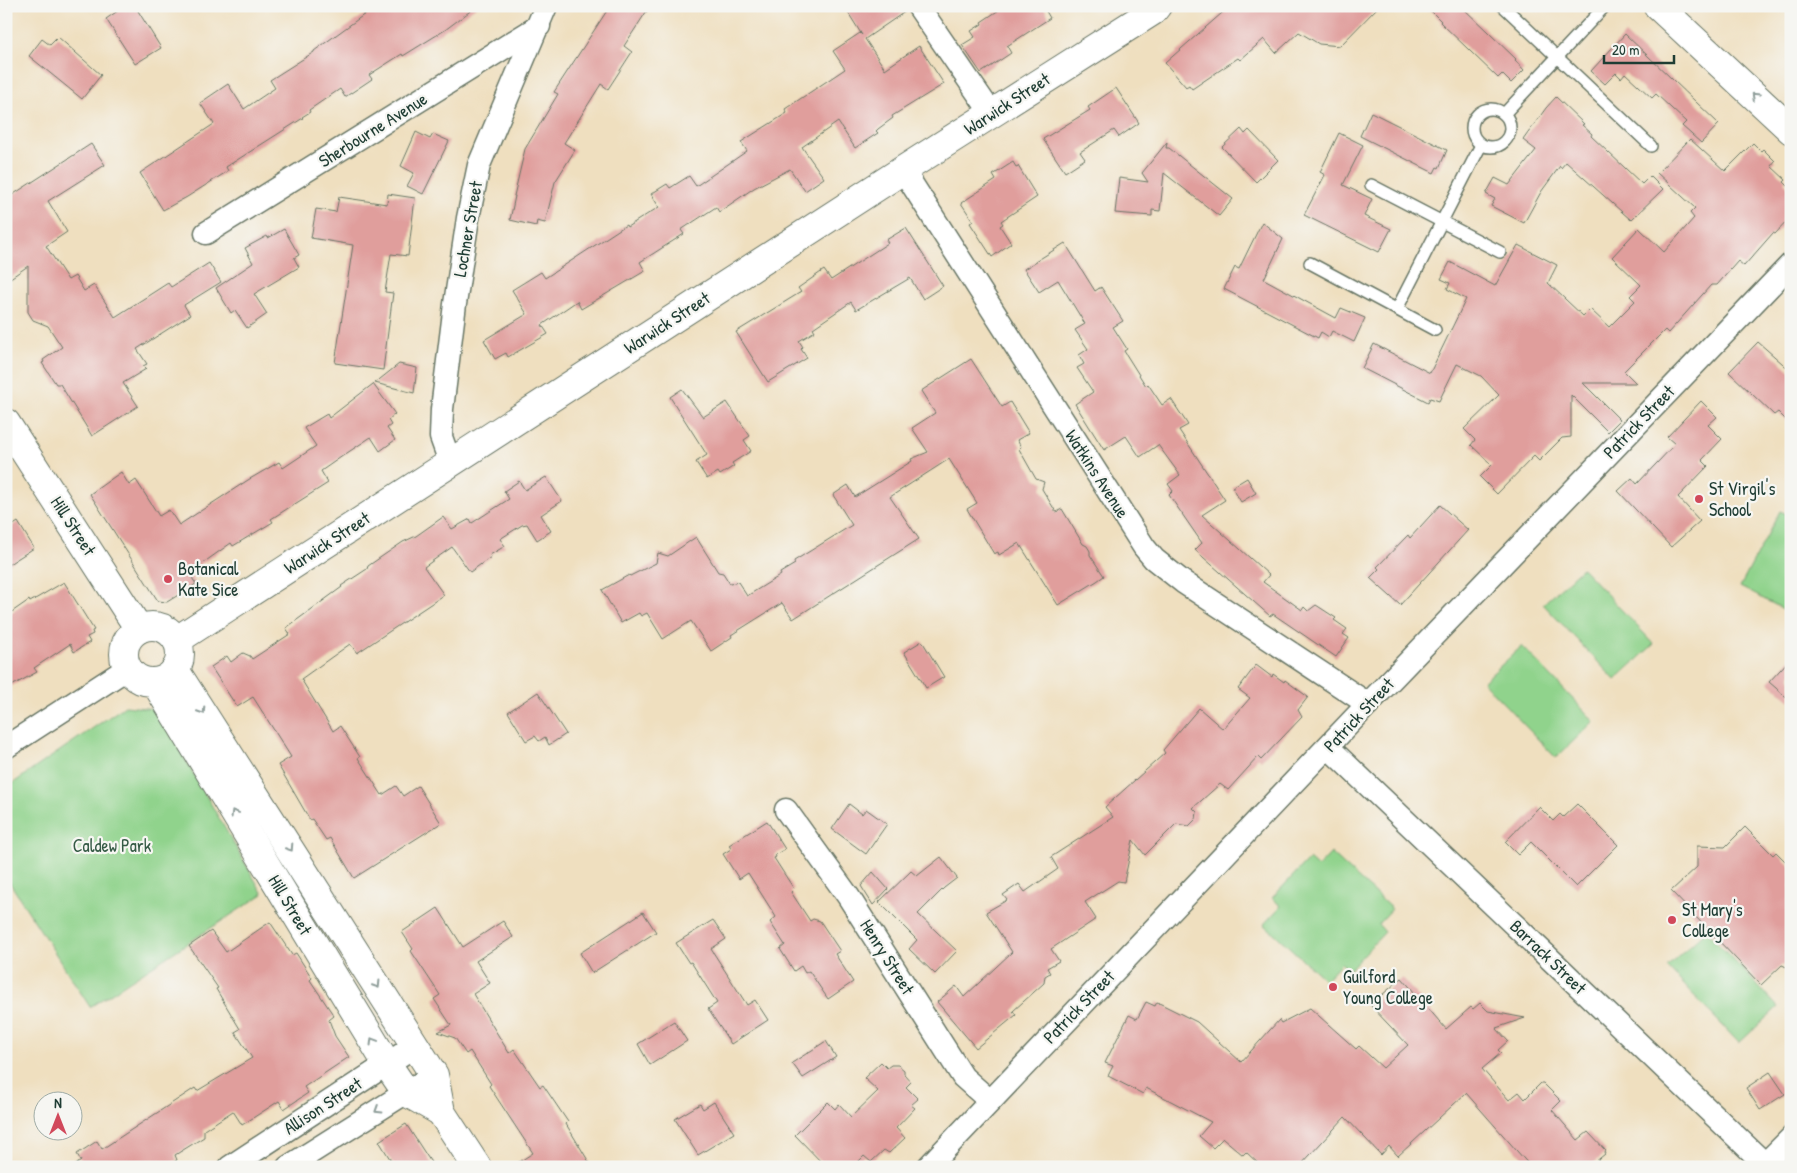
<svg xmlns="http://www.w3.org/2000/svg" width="1797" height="1173" viewBox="0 0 1797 1173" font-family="'Patrick Hand',sans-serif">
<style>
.green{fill:#90d38c;stroke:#588860}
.building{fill:#e09e9c}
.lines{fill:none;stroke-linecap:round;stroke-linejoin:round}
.service-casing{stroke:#687665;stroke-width:14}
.minor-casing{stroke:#687665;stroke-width:25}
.tertiary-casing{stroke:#687665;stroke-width:30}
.secondary-casing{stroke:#687665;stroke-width:30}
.service{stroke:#fff;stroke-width:11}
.minor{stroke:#fff;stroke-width:22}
.tertiary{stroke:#fff;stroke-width:28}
.secondary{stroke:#fff;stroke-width:28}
.oneway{stroke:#8f9e9a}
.poi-dot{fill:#d1495b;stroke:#f6f6f2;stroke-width:2}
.labels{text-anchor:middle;stroke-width:4.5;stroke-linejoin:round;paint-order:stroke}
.street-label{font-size:18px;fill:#1f3d34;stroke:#f6f6f2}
.poi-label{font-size:18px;fill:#1f3d34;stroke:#f6f6f2;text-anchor:start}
.park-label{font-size:18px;fill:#365b46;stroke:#f6f6f2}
</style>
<rect width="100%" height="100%" fill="#f6f6f2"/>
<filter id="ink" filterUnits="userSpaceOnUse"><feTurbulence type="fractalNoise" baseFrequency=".02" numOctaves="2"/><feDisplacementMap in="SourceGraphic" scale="10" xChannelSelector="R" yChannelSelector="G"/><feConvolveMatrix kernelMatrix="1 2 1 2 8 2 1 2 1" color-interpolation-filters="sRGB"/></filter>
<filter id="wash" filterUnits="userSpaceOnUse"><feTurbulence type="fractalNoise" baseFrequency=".0096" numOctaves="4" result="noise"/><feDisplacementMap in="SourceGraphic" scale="20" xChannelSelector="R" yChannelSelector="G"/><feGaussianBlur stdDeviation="1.12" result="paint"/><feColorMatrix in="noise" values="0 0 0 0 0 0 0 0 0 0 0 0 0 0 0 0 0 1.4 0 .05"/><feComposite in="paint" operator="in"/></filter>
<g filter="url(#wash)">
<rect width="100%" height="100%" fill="#efdfbf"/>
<g class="green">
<path d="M1780 511 1791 516V613L1740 587Z"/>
<path d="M1582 568 1654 644 1615 680 1543 604Z"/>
<path d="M1522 646 1594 721 1556 758 1483 682Z"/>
<path d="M125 706 156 709 263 894 90 1007 6 877V788Z"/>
<path d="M1331 853 1392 909 1378 924 1385 932 1349 970 1341 963 1325 980 1264 924 1281 906 1272 898 1309 859 1318 867Z"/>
<path d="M1706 931 1778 1007 1739 1043 1667 967Z"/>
</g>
<g id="blocks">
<g class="building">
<path d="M125 6H135L161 48 135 64 106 19Z"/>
<path d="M376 6H477L445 30 403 56 402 54 369 75 372 79 345 97 340 89 309 110 310 112 302 117 303 118 226 167 228 171 187 197 163 210 140 173 214 124 200 103 228 84 244 109 275 88 270 80 314 52V51Z"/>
<path d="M610 6H650L624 46 632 52 608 89 601 84 564 143 575 150 555 182 545 223 537 221 536 226 510 220 515 196H514L525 149 558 94 554 92Z"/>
<path d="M844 6H905L906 11 865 39 885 69 919 46 944 84 892 116 893 118 878 129 876 131 878 133 855 148 838 122 802 147 824 178 805 191 790 169 754 188 719 212 716 207 681 230 684 234 640 262 645 271 581 309 577 301 542 325 548 334 508 357 506 353 495 359 484 340 527 314 512 290 541 272 545 278 626 225 627 227 659 207 651 194 667 184 670 188 689 176 696 186 747 151 741 142 787 113 785 109 845 69 833 51 860 33 862 35Z"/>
<path d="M1005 6H1043L1050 18 1007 46 1011 53 981 73 962 45 975 37 971 31 982 24 981 22Z"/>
<path d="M1230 6H1379L1340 46 1319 44 1299 32 1276 53 1264 39 1240 60 1238 58 1192 89 1189 85 1186 87 1165 63Z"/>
<path d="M1426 6H1461L1516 59 1515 60 1524 70 1511 83 1502 74 1498 78 1440 22 1441 21Z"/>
<path d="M1625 34 1719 124 1701 143 1682 126 1686 122 1656 94 1652 98 1625 73 1621 78 1616 73 1605 84 1591 71Z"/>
<path d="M58 37 101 75 82 99 29 56 42 39 50 45Z"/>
<path d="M1116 88 1139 123 1119 137 1114 130 1080 152 1085 159 1065 172 1043 139 1090 110 1088 107Z"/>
<path d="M1556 97 1584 124 1582 125 1592 134 1591 136 1642 184 1650 176 1663 189 1631 220 1566 162 1561 168 1560 166 1541 192 1524 223 1491 206 1495 199 1486 194 1495 178 1509 185 1536 150 1523 140 1546 108Z"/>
<path d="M1371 112 1447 150 1439 168 1437 167 1434 173 1360 136Z"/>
<path d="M1241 129 1245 134 1249 130 1278 160 1256 182 1222 147Z"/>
<path d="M416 132 430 139 433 134 449 141 423 194 407 186 414 173 401 166Z"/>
<path d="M1339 133 1363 145 1343 185 1372 199 1364 216 1391 229 1379 252 1304 215 1325 175 1320 172Z"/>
<path d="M1690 139 1725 171 1753 143 1761 151 1763 149 1775 161 1771 166 1786 180 1784 182 1791 189V217L1775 234 1773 233 1744 266 1738 261 1717 285H1711L1668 333 1665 330 1624 371 1636 383H1583L1620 420 1608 432 1571 395V437L1562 438 1539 461 1534 456 1497 494 1480 477 1492 465 1471 445 1475 440 1464 429 1499 395 1481 376 1457 364 1439 401 1430 398 1428 402 1362 368 1374 344 1430 373 1466 299 1447 289 1450 283 1441 279 1450 262 1495 286 1518 245 1557 265 1548 283 1583 316 1590 309 1609 327 1635 301 1630 296 1641 285 1612 257 1639 228 1664 252 1694 218 1690 213 1695 208 1657 173Z"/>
<path d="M1167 142 1166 148H1169L1233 199 1219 216 1164 173 1160 211 1152 210V216L1115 213 1119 178 1148 182 1142 173Z"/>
<path d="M91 144 105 165 48 201 67 232 46 246 68 280 75 276 84 291 94 285 115 317 168 283 171 287 209 263 221 282 184 305 190 315 137 349 147 364 143 366 146 369 123 383 138 406 92 436 60 384H56L42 363 44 362 43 360 62 347 48 326 33 320 28 312V266L6 281V199Z"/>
<path d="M1013 162 1016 167 1018 166 1037 197 1001 221 1003 224 1000 226 1011 243 992 257 970 223 973 221 961 203 996 180 993 175Z"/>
<path d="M388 194 415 198 408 256 391 254 385 292 393 293 383 370 335 363 353 245 311 238 316 209 336 212 339 197 387 204Z"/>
<path d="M1262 222 1283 239 1264 279 1336 318 1341 308 1365 318 1354 342 1332 331 1329 337 1321 332 1318 338 1224 289 1235 267 1239 269Z"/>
<path d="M906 228 943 286 923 299 910 278 856 310 851 302 813 328 815 331 799 341 803 347 801 349 807 358 768 382 736 332 801 292 798 288 824 270 831 280 888 243 886 240Z"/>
<path d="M284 229 299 255 294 258 299 267 254 294 267 314 247 328 235 310 231 313 216 288 253 263 245 248 267 236 268 238Z"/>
<path d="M1065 243 1095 291 1101 287 1123 321 1113 327 1127 349 1124 351 1146 386 1148 384 1162 405 1171 399 1188 425 1179 430 1225 500 1202 515 1269 575 1263 582 1302 610 1304 607 1308 611 1316 605 1336 618 1334 620 1347 629 1343 634 1349 638 1336 657 1273 614 1270 616 1195 550 1202 543 1169 495 1173 491 1168 484 1180 475 1158 445 1140 457 1126 436 1104 450 1075 404 1093 392 1077 368 1084 364 1079 355 1088 349 1075 330 1085 324 1058 280 1039 292 1024 269Z"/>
<path d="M1758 342 1791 371V425L1778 412 1774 415 1729 372Z"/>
<path d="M971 359 1000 404 1002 407 1010 402 1029 433 1017 440 1021 447 1019 449 1036 479 1044 482 1042 489 1056 512 1062 509 1083 544 1087 546 1090 551V555L1104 576 1097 581 1058 605 1019 543 999 555 998 552 994 554 967 509 977 503 949 459 890 497 919 539 793 619 782 603 731 635 732 637 711 651 691 621 663 639 647 613 641 616 639 613 621 623 602 590 629 575 630 576 656 563 658 553 668 556 696 537 718 572 723 573 730 584 738 582 747 596 781 575 780 573 795 564 794 561 852 525 833 495 848 485 855 497 912 461 911 459 928 452 912 428 935 413 921 391Z"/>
<path d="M399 364 417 368 414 393 375 383Z"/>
<path d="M373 384 395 414 388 420 391 425 387 428 395 440 380 451 371 437 344 455 321 471 328 483 271 519 273 522 233 546 231 543 189 573 196 584 167 602 158 601 90 494 121 472 129 485 136 480 159 516 169 510 179 525 248 480 279 462 283 468 316 446 304 428 327 414 329 418Z"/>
<path d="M682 389 703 417 727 402 750 436 744 440 751 451 732 463 734 466 720 475 718 472 707 479 696 462 707 455 670 397Z"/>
<path d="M1701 401 1717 417 1708 425 1722 439 1702 460 1708 466 1678 497 1700 521 1671 547 1618 491 1632 478 1637 484 1675 444 1667 437Z"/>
<path d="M546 477 562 501 541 515 551 531 537 540 527 524 522 525 500 539 505 546 490 555 491 557 470 572 452 547 424 567 444 595 357 653 350 644 301 679 333 731 340 726 360 757 358 758 382 795 396 786 403 796 418 786 441 823 354 878 330 838 326 840 312 819 310 820 278 765 291 757 253 697 237 707 211 667 227 656 231 662 243 653 250 656 252 659 290 634 286 628 342 587 341 586 367 569 368 566 403 542 416 536 443 517 452 529 470 519 472 523 509 499 504 491 519 481 525 490Z"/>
<path d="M1247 478 1256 493 1241 502 1232 487Z"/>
<path d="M1440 505 1468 530 1400 605 1370 578 1379 569 1377 567 1408 535 1410 538Z"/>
<path d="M18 522 34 548 6 566V530Z"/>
<path d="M64 582 94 630 92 631 93 634 87 637 90 642 74 652 70 644 34 668 37 672 6 689V616L29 600 30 602Z"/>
<path d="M922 641 944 677 926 688 904 652Z"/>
<path d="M1791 658V701L1769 682Z"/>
<path d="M1256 665 1272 677 1273 674 1284 682 1285 680 1308 697 1298 710 1302 717 1261 760 1258 757 1228 790 1220 784 1193 808 1197 812 1196 819 1189 826 1176 824 1145 855 1133 840 1124 882 1118 881 1085 902 1096 919 1051 949 1059 961 1047 968 1050 973 1045 976 1044 983 1013 1011 1016 1015 976 1048 937 1002 956 986 964 997 1012 952 986 912 1007 900 1003 895 1019 884 1025 892 1058 869 1051 857 1113 817 1105 807 1165 753 1163 750 1199 708 1223 729 1250 698 1238 689Z"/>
<path d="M538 692 566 734 549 745 545 737 539 741 535 736 526 741 508 712Z"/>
<path d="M849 804 862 814 866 809 887 824 866 854 832 829Z"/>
<path d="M1577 804 1618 845 1576 887 1531 842 1518 855 1505 842 1539 807 1553 821 1560 814 1563 817Z"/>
<path d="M767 821 785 849 775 855 776 857 774 858 794 889 791 892 810 921 813 919 820 921 840 951 835 954 853 982 828 999 809 971 805 973 801 966 794 971 780 949 785 945 770 922 776 917 748 873 739 879 723 854 731 849 729 845Z"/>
<path d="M1745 827 1773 855 1776 852 1791 867V969L1782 965 1761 985 1671 891 1697 867V846L1725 847Z"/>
<path d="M941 857 957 878 944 888 918 914 957 951 935 974 909 949 917 940 879 902 911 871 917 876Z"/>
<path d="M873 872 888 889 873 905 861 886Z"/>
<path d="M438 908 463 947 503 921 513 937 476 961 490 983 473 994 509 1053 514 1049 540 1087 543 1085 568 1122 566 1124 592 1167H511L533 1153 489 1086 491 1084 470 1051 466 1054 455 1038 438 1032 451 1025 434 999 440 995 411 951 413 949 402 932Z"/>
<path d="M643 912 656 932 592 973 580 953Z"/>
<path d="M713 920 726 939 711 949 747 1005 755 1000 768 1020 731 1044 708 1009 717 1003 691 962 689 963 676 943Z"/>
<path d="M270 922 292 955 296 953 312 978 310 980 334 1016 329 1020 335 1036 349 1057 304 1087 308 1093 284 1109 279 1101 242 1125 233 1111 204 1130V1137L175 1155 177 1160 166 1167H73L81 1161 77 1154 97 1141 102 1149 195 1088 197 1091 252 1058 235 1032 240 1029 216 989 218 988 189 946 211 931 226 952Z"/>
<path d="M1402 978 1446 1029 1471 1007 1473 1009 1480 1003 1488 1011 1525 1018 1496 1028 1508 1041 1498 1050 1501 1053 1482 1069 1509 1100 1519 1092 1525 1099 1541 1083H1543L1561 1101 1552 1110 1578 1140 1588 1132 1606 1151 1604 1152 1605 1154 1589 1167H1531L1466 1093 1398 1156 1389 1146 1381 1155 1345 1117 1299 1167H1262L1246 1152 1243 1155 1223 1138 1213 1148 1199 1136 1211 1122 1146 1088 1143 1094 1108 1076 1113 1066 1105 1063 1129 1015 1137 1019 1146 1002 1155 1006 1157 1002 1197 1022 1241 1062 1279 1020 1281 1023 1310 1008 1356 1049 1359 1046 1383 1068 1408 1045 1370 1005Z"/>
<path d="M674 1021 687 1041 650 1065 638 1044Z"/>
<path d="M826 1041 836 1057 803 1078 792 1063Z"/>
<path d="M881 1062 887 1068 891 1065H898L904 1070V1074L911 1082 906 1087 918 1099 911 1105 915 1108 896 1128 905 1138 889 1153 884 1150 871 1162 864 1156 853 1167H826L795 1135 828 1102 835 1109 839 1104 851 1117 878 1091 864 1078Z"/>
<path d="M1770 1072 1785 1094 1760 1110 1746 1088Z"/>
<path d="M714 1102 734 1133 698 1155 675 1119 700 1104 703 1109Z"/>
<path d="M406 1124 434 1167H395L379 1141Z"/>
</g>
</g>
</g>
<g filter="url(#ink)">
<use href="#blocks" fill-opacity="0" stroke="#687665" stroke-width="1"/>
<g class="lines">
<defs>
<g id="service">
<path d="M1503 6 1651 146"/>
<circle cx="1491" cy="128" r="19"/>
<path d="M1504 114 1605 6"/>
<path d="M1371 185 1500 252"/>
<path d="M1310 263 1435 330"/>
<path d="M1397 309 1481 145"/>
</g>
<g id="minor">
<path d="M918 6 992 114"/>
<path d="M903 170 1144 547 1154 559 1183 582 1368 704"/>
<path d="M206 233 539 26"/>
<path d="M450 462 441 437 442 409 455 304 468 218 479 165 546 6"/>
<path d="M6 747 128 668"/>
<path d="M1328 747 1768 1167"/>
<path d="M786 810 848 896 963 1077 990 1101"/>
<path d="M230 1167 416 1045"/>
<path d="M288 1167 421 1083"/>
<path d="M928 1167 1368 704 1791 264"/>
<path d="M1762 1167 1791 1138"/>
</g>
<g id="tertiary">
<path d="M6 423 139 629"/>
<circle cx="152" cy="654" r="28"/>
<path d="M177 640 903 170 1153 11 1157 6"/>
<path d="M175 670 434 1075 441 1112 477 1167"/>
<path d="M155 682 387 1064 406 1092 441 1112"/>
</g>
<path id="secondary" d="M1658 6 1791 130"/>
</defs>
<use href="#service" class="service-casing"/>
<use href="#minor" class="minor-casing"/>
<use href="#tertiary" class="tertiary-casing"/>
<use href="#secondary" class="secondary-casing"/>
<use href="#service" class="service"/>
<use href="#minor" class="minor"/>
<use href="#tertiary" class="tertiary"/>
<use href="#secondary" class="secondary"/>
</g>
<defs><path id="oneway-chevron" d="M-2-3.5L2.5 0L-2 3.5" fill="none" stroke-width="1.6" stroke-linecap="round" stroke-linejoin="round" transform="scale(1.25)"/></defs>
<g class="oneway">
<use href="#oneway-chevron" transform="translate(1755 96) rotate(-137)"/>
<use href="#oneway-chevron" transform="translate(202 711) rotate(57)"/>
<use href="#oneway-chevron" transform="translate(234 813) rotate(-121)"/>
<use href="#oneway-chevron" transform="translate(290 848) rotate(57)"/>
<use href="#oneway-chevron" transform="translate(377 985) rotate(58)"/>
<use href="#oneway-chevron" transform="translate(373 1041) rotate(-121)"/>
<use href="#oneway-chevron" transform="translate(378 1110) rotate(148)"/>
</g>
</g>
<g class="poi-dot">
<circle cx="1699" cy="499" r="5"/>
<circle cx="168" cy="579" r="5"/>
<circle cx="1672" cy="920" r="5"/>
<circle cx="1333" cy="987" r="5"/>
</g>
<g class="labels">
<g class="street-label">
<text transform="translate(1007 104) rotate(-33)" y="6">Warwick Street</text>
<text transform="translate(373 130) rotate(-32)" y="6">Sherbourne Avenue</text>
<text transform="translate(468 229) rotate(-80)" y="6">Lochner Street</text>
<text transform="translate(667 323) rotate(-33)" y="6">Warwick Street</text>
<text transform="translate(1639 422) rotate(-46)" y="6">Patrick Street</text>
<text transform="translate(1097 474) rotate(57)" y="6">Watkins Avenue</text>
<text transform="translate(73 526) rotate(57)" y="6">Hill Street</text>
<text transform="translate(327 543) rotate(-33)" y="6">Warwick Street</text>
<text transform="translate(1359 715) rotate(-47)" y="6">Patrick Street</text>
<text transform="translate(290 905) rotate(59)" y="6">Hill Street</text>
<text transform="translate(887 957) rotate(58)" y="6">Henry Street</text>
<text transform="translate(1548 957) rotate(44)" y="6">Barrack Street</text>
<text transform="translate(1079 1007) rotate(-46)" y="6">Patrick Street</text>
<text transform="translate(323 1106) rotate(-33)" y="6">Allison Street</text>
</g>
<g class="poi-label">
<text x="1709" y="495">St Virgil's<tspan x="1709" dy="21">School</tspan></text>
<text x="178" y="575">Botanical<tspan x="178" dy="21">Kate Sice</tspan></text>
<text x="1682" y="916">St Mary's<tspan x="1682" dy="21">College</tspan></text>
<text x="1343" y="983">Guilford<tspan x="1343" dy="21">Young College</tspan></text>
</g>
<g class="park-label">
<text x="112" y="852">Caldew Park</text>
</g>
</g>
<rect width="1797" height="1173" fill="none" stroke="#f6f6f2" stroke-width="25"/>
<g transform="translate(58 1116)"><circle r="24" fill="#f6f6f2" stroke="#a0aca6"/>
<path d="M0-4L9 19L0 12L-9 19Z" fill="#d1495b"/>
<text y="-8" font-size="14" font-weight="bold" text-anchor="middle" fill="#1f3d34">N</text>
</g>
<path d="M1604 55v8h70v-8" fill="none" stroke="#1f3d34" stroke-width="2.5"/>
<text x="1612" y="55" font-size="15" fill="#1f3d34" stroke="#f6f6f2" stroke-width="4" paint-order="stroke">20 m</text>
</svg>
